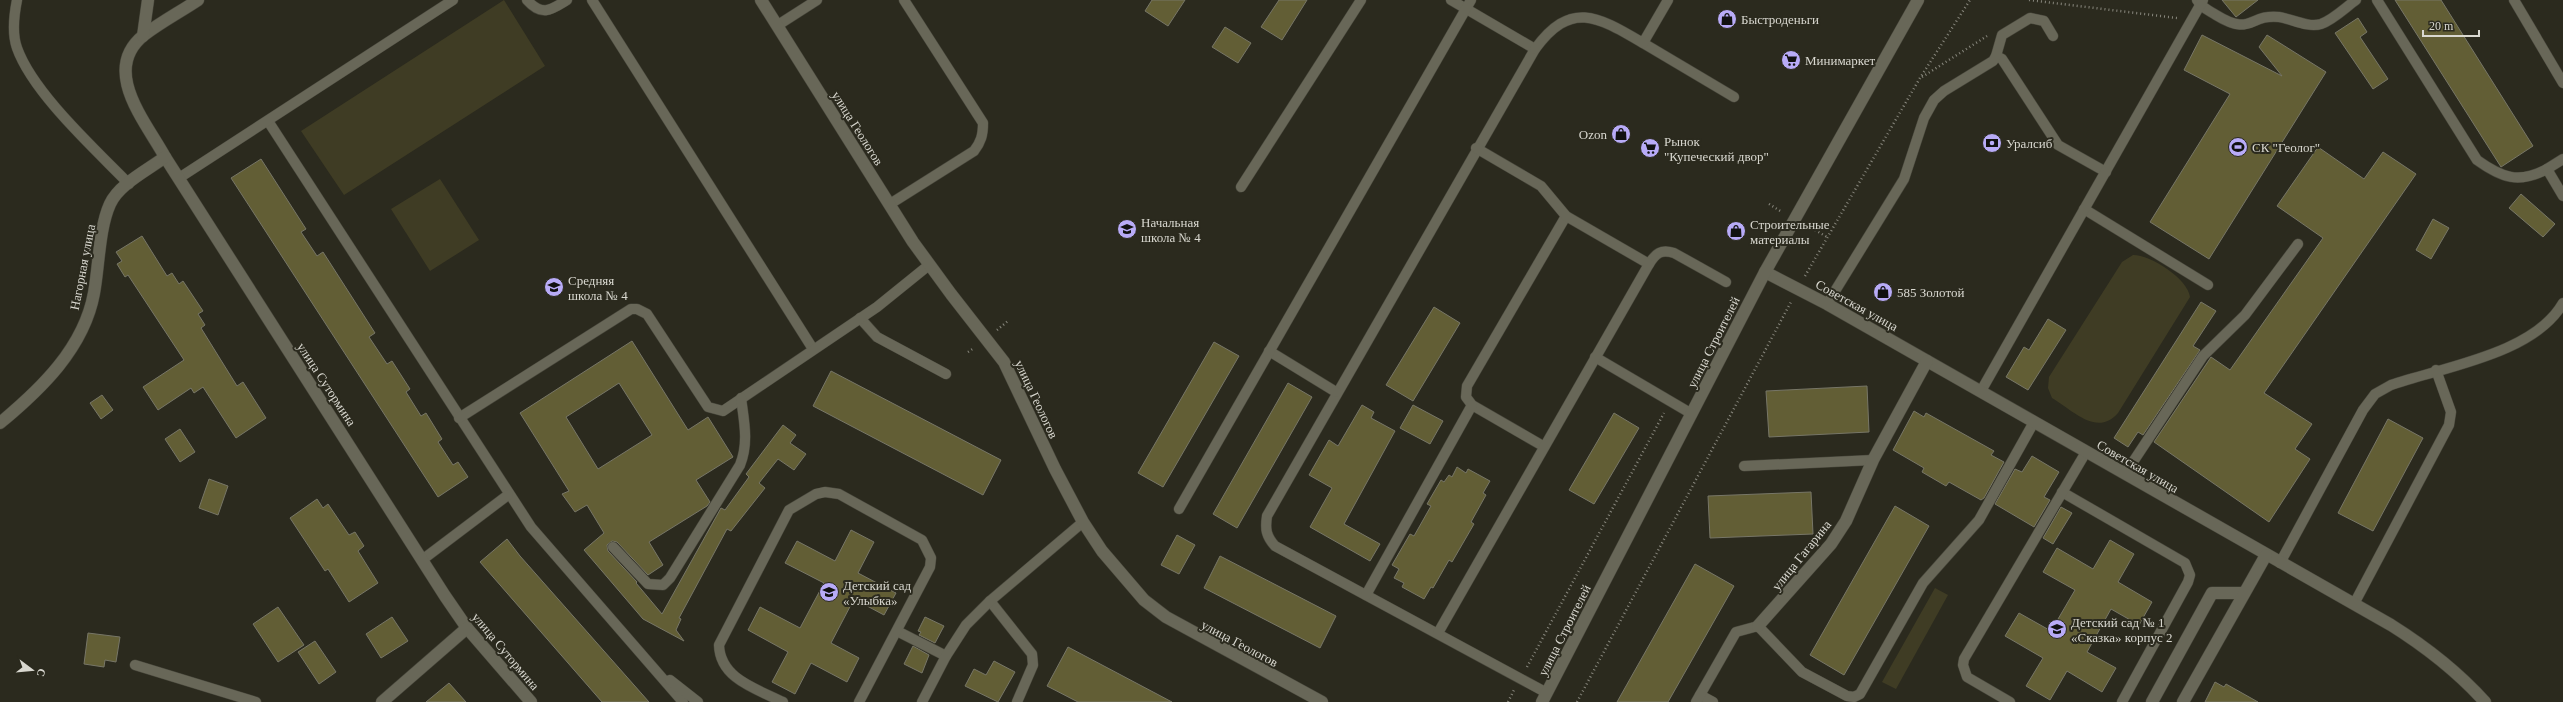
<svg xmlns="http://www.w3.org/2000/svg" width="2563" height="702" viewBox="0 0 2563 702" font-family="Georgia,serif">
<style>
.green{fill:#3f3c24}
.building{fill:#625e35;stroke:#777667;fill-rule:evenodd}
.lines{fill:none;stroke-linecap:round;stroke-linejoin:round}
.lane-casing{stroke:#47463b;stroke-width:11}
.street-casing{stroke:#47463b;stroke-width:13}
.secondary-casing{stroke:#47463b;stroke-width:13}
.path{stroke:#88877d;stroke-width:2.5;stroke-dasharray:1 3;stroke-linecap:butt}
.lane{stroke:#686758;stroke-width:10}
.street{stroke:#686758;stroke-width:12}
.secondary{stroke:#686758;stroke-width:12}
.labels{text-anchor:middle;stroke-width:4;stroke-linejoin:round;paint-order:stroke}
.poi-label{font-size:13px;fill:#d9d8d0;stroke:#2b2a1e;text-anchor:start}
.street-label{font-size:13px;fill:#d9d8d0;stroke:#2b2a1e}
</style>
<rect width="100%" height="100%" fill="#2b2a1e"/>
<g class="green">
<path d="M504 0 545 66 344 195 301 131Z"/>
<path d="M440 179 479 240 430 271 391 209Z"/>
<path d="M2133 255C2151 255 2188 279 2190 297L2118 413C2097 437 2074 411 2052 398L2048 388 2049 377 2122 262Z"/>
<path d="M1935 588 1948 595 1896 689 1882 682Z"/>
</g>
<g class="building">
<path d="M1152 0H1185L1168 26 1145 11Z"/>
<path d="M1279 0H1307L1282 40 1261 27Z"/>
<path d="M2222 0H2258L2236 17Z"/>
<path d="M2395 0H2441L2533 146 2501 167Z"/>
<path d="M2358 18 2367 32 2360 37 2388 79 2373 89 2335 33Z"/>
<path d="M1225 27 1251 43 1238 63 1212 47Z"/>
<path d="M2202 35 2282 76 2259 47 2267 35 2326 72 2209 259 2150 222 2230 94 2184 70Z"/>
<path d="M2318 147 2364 179 2383 152 2416 174 2264 393 2312 424 2295 449 2310 459 2269 522 2154 442 2211 357 2230 370 2323 238 2277 206Z"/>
<path d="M261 159 306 229 301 232 317 256 323 252 375 333 369 337 387 364 392 361 410 389 406 392 421 416 426 413 442 439 438 442 453 465 458 462 468 477 438 497 231 178Z"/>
<path d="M2521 194 2555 224 2543 237 2509 208Z"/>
<path d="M2433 219 2449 228 2431 259 2416 250Z"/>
<path d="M142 236 167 276 172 273 179 284 183 281 203 311 198 314 205 325 201 328 237 386 243 382 266 418 236 438 203 387 194 393 191 388 158 410 143 387 184 360 128 275 125 277 117 264 122 261 116 252Z"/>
<path d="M2201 302 2216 311 2193 346 2200 350 2143 435 2138 432 2128 447 2114 438Z"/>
<path d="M1434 307 1460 323 1413 401 1386 385Z"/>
<path d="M2048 319 2066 330 2028 390 2006 377 2024 347 2029 350Z"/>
<path d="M632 341 688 430 708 417 733 457 696 480 710 502 707 506 649 542 663 565 648 575 617 542 612 541 607 545 608 551 637 582 636 583 662 614 721 508 725 510 749 477 746 474 783 425 796 435 790 443 806 454 794 470 778 459 759 483 765 488 731 531 727 529 679 618 681 619 676 630 684 641 643 619 584 550 604 533 587 505 575 512 562 494 569 491 520 413ZM619 383 652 435 598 469 566 417Z"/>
<path d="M1214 342 1239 356 1163 487 1138 473Z"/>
<path d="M831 371 1001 460 983 495 813 406Z"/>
<path d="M1288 383 1312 397 1237 528 1213 514Z"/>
<path d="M1867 386 1869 432 1769 437 1766 391Z"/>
<path d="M102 395 113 410 101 419 90 403Z"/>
<path d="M1362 405 1374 412 1371 418 1395 431 1344 524 1380 544 1370 561 1310 527 1332 488 1309 475 1329 440 1338 446Z"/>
<path d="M1413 405 1443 421 1430 444 1400 428Z"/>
<path d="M1914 411 1924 417 1926 413 1994 451 1991 455 2004 462 1984 498 1981 500 1949 482 1946 486 1922 472 1924 468 1893 450Z"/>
<path d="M1614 413 1639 428 1594 504 1569 490Z"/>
<path d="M2388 419 2423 438 2373 531 2338 513Z"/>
<path d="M180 429 195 452 180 462 165 439Z"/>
<path d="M2032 456 2059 472 2044 497 2050 500 2034 527 1995 504 2015 469 2022 472Z"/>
<path d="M1457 467 1466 473 1468 469 1490 481 1483 493 1486 495 1471 522 1474 524 1452 562 1449 560 1433 588 1431 587 1424 599 1402 587 1404 583 1394 578 1399 569 1392 565 1410 534 1414 536 1431 506 1427 504 1441 480 1444 482 1449 475 1452 477Z"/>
<path d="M209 479 228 486 218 515 199 508Z"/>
<path d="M1811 492 1813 534 1710 538 1708 496Z"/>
<path d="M317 499 323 508 328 504 349 535 355 532 364 546 358 551 378 583 349 602 328 569 325 571 290 518Z"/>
<path d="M1895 506 1929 526 1844 675 1810 655Z"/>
<path d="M2061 507 2072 513 2053 544 2043 538Z"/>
<path d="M851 530 874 542 858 573 896 593 884 615 854 599 831 643 859 658 847 682 811 663 795 694 772 682 788 652 748 630 760 607 800 628 824 583 785 563 797 541 835 561Z"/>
<path d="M1177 535 1195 545 1179 574 1161 565Z"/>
<path d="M507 539 520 556 649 702H602L480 562Z"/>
<path d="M2110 540 2134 554 2118 582 2152 602 2139 625 2111 609 2087 652 2116 668 2102 692 2067 671 2050 700 2026 686 2043 658 2005 636 2019 613 2051 631 2075 590 2043 572 2057 548 2093 569Z"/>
<path d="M1220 556 1336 616 1320 648 1204 588Z"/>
<path d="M1695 564 1734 586 1668 702H1617Z"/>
<path d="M278 607 304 645 278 662 253 624Z"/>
<path d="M392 617 408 641 381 658 366 634Z"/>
<path d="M925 617 944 626 935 643 919 635 921 632 918 631Z"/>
<path d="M88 633 120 637 116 662 105 660 104 667 84 664Z"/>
<path d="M315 641 336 672 319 684 298 652Z"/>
<path d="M913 646 929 655 922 673 904 664Z"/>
<path d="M1068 647 1172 702H1078L1047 686Z"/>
<path d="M994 661 1015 672 998 702 965 686 974 669 986 675Z"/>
<path d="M2215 682 2224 687 2226 684 2258 702H2205Z"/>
<path d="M449 683 466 702H426Z"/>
</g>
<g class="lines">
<defs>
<g id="lane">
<path d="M17 0C14 15 12 34 17 48 33 93 95 149 129 184"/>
<path d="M527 0C542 17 551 10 567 0"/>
<path d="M592 0 813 349"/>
<path d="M1451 0 1535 49 1267 516C1265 529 1266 536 1275 546L1547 693"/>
<path d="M2197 0C2201 7 2208 10 2216 15 2252 37 2248 14 2279 17 2292 19 2308 28 2321 24 2333 20 2346 7 2356 0"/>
<path d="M2377 0 2477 160C2502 178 2519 184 2547 169"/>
<path d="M2514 0 2563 83"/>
<path d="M778 25 817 0"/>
<path d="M1643 43 1734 97"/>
<path d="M1535 49C1571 0 1597 16 1643 43L1668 0"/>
<path d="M1996 56 2002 59 2058 145 2106 172"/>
<path d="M268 121 531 527 683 702"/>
<path d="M2563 159 2547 169 2563 196"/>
<path d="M179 178 453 0"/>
<path d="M1241 187 1361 0"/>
<path d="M890 204 974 151C981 142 983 135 983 123L904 0"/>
<path d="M2084 209 2208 285"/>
<path d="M1649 264C1656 253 1661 249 1674 253L1726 282"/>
<path d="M1827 304 1904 179 1924 118 1934 100 1944 91 1993 61 1996 56 2002 35 2030 18 2044 21 2053 36"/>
<path d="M860 318 877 337 946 374"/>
<path d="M1269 351 1336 392"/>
<path d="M1595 357 1692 414"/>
<path d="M1981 391 2203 0"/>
<path d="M459 418 631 309H637L647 314 708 407 723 411 877 307 929 265"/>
<path d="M1543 446 1472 405 1466 397 1467 386 1566 216"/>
<path d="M1744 466 1873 460"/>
<path d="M2125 474 2203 356 2245 315 2298 244"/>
<path d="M2062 492 2185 563 2190 575 2188 582 2122 702"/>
<path d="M1179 509 1471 0"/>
<path d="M613 547 648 584 663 585 670 578 740 465C749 443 744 421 741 398"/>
<path d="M422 560 508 495"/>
<path d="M2280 563 2363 410 2375 394 2391 385C2443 367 2534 354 2563 303"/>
<path d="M1366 595 1472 405"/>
<path d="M990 601 1032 654 1033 665 1017 702"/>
<path d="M2354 604 2449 425 2451 412 2436 370"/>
<path d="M897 631 946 656"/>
<path d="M1438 633 1649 264 1566 216 1541 186 1476 148"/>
<path d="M135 665 256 702"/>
<path d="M670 680 698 702"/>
<path d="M1700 695 1713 702"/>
<path d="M783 702C757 689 720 679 719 645L789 510 816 494 825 492 839 494 922 540 931 558 930 567 859 702"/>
<path d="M922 702 946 656 966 625 990 601 1083 522"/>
<path d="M1696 702 1736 632 1758 626 1802 672 1847 696 1854 697 1860 694 1923 583 1979 520 2034 422"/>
<path d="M2010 702 1967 677 1963 665 1964 659 2086 452"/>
</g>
<g id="street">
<path d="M198 0C180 12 161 22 144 35 100 70 146 122 165 157L445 596 467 628 531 702"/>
<path d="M761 0 913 242 951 294 1004 362 1055 469 1083 522 1102 551 1144 600 1166 617 1322 702"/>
<path d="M143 36 148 0"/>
<path d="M1765 272 1827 304 2391 625C2426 647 2457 671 2485 702"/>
<path d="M0 423C41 389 84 348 94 293 99 266 99 228 110 204 119 184 148 170 165 157"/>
<path d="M1758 626 1831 544 1846 521 1873 460 1927 361"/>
<path d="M382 702 467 628"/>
<path d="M2152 702 2212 593H2244"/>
<path d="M2183 702 2266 555"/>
</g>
<path id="secondary" d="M1542 702 1765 272 1918 0"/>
</defs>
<use href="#lane" class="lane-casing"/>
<use href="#street" class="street-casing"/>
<use href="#secondary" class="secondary-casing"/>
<g class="path">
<path d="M2029 0 2177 18"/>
<path d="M1922 77 1987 36"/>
<path d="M1769 204 1782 212"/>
<path d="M1808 226 1827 237"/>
<path d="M1805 276 1920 78 1970 0"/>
<path d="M997 330 1008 321"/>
<path d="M968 352 974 348"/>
<path d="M1527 667 1664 413"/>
<path d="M1508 702 1514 690"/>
<path d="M1577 702 1791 302"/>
</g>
<use href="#lane" class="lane"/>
<use href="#street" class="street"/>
<use href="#secondary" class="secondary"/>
</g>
<defs>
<symbol id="shop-disc" viewBox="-11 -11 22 22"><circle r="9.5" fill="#b8abf7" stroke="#2b2a1e"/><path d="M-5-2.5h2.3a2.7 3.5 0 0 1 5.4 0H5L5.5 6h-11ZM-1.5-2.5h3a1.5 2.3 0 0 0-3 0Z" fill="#111"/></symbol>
<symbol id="supermarket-disc" viewBox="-11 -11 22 22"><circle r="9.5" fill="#b8abf7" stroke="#2b2a1e"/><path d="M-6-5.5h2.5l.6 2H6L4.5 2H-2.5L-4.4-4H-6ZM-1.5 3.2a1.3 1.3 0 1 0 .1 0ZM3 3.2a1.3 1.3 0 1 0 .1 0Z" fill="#111"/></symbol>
<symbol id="bank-disc" viewBox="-11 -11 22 22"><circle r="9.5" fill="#b8abf7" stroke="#2b2a1e"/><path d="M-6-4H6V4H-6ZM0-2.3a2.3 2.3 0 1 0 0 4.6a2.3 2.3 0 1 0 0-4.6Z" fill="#111"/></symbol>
<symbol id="stadium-disc" viewBox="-11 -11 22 22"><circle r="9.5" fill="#b8abf7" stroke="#2b2a1e"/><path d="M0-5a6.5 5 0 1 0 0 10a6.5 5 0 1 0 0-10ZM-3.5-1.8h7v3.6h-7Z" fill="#111"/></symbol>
<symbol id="school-disc" viewBox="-11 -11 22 22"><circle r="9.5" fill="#b8abf7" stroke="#2b2a1e"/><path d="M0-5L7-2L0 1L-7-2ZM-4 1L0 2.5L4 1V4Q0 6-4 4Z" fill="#111"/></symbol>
</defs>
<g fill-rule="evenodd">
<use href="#shop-disc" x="1716" y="8" width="22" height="22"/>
<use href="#supermarket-disc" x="1780" y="49" width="22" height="22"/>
<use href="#shop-disc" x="1610" y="123" width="22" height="22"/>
<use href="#bank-disc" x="1981" y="132" width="22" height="22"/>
<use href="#stadium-disc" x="2227" y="136" width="22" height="22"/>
<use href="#supermarket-disc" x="1639" y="137" width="22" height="22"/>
<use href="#school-disc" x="1116" y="218" width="22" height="22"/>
<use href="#shop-disc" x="1725" y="220" width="22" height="22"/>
<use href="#school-disc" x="543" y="276" width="22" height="22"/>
<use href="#shop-disc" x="1872" y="281" width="22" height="22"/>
<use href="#school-disc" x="818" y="581" width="22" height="22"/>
<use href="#school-disc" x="2046" y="618" width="22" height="22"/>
</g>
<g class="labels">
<g class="poi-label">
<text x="1741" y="24">Быстроденьги</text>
<text x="1805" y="65">Минимаркет</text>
<text x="1607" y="139" text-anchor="end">Ozon</text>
<text x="1664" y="146">Рынок<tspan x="1664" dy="15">"Купеческий двор"</tspan></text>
<text x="2006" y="148">Уралсиб</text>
<text x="2252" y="152">СК "Геолог"</text>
<text x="1141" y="227">Начальная<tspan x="1141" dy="15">школа № 4</tspan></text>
<text x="1750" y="229">Строительные<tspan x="1750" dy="15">материалы</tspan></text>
<text x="568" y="285">Средняя<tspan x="568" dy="15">школа № 4</tspan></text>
<text x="1897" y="297">585 Золотой</text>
<text x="843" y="590">Детский сад<tspan x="843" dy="15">«Улыбка»</tspan></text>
<text x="2071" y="627">Детский сад № 1<tspan x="2071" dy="15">«Сказка» корпус 2</tspan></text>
</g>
<g class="street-label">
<text transform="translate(858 128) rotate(58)" y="5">улица Геологов</text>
<text transform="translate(82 267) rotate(-79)" y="5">Нагорная улица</text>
<text transform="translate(1857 305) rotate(29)" y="5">Советская улица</text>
<text transform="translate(1713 342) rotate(-63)" y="5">улица Строителей</text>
<text transform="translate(327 384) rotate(57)" y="5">улица Сутормина</text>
<text transform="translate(1037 399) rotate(65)" y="5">улица Геологов</text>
<text transform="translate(2138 466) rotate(30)" y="5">Советская улица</text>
<text transform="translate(1801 555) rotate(-51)" y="5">улица Гагарина</text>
<text transform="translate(1564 630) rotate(-63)" y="5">улица Строителей</text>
<text transform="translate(1240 643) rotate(28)" y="5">улица Геологов</text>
<text transform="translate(506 651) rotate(50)" y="5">улица Сутормина</text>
</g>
</g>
<g transform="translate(32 670) rotate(106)" stroke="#2b2a1e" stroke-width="3" paint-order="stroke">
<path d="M0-3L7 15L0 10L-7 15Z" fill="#d9d8d0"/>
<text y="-6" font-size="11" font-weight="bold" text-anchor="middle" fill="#d9d8d0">С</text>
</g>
<path d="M2423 30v6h56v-6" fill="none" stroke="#d9d8d0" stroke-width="2"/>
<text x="2429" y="30" font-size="12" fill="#d9d8d0" stroke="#2b2a1e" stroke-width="3" paint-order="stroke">20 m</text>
</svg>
